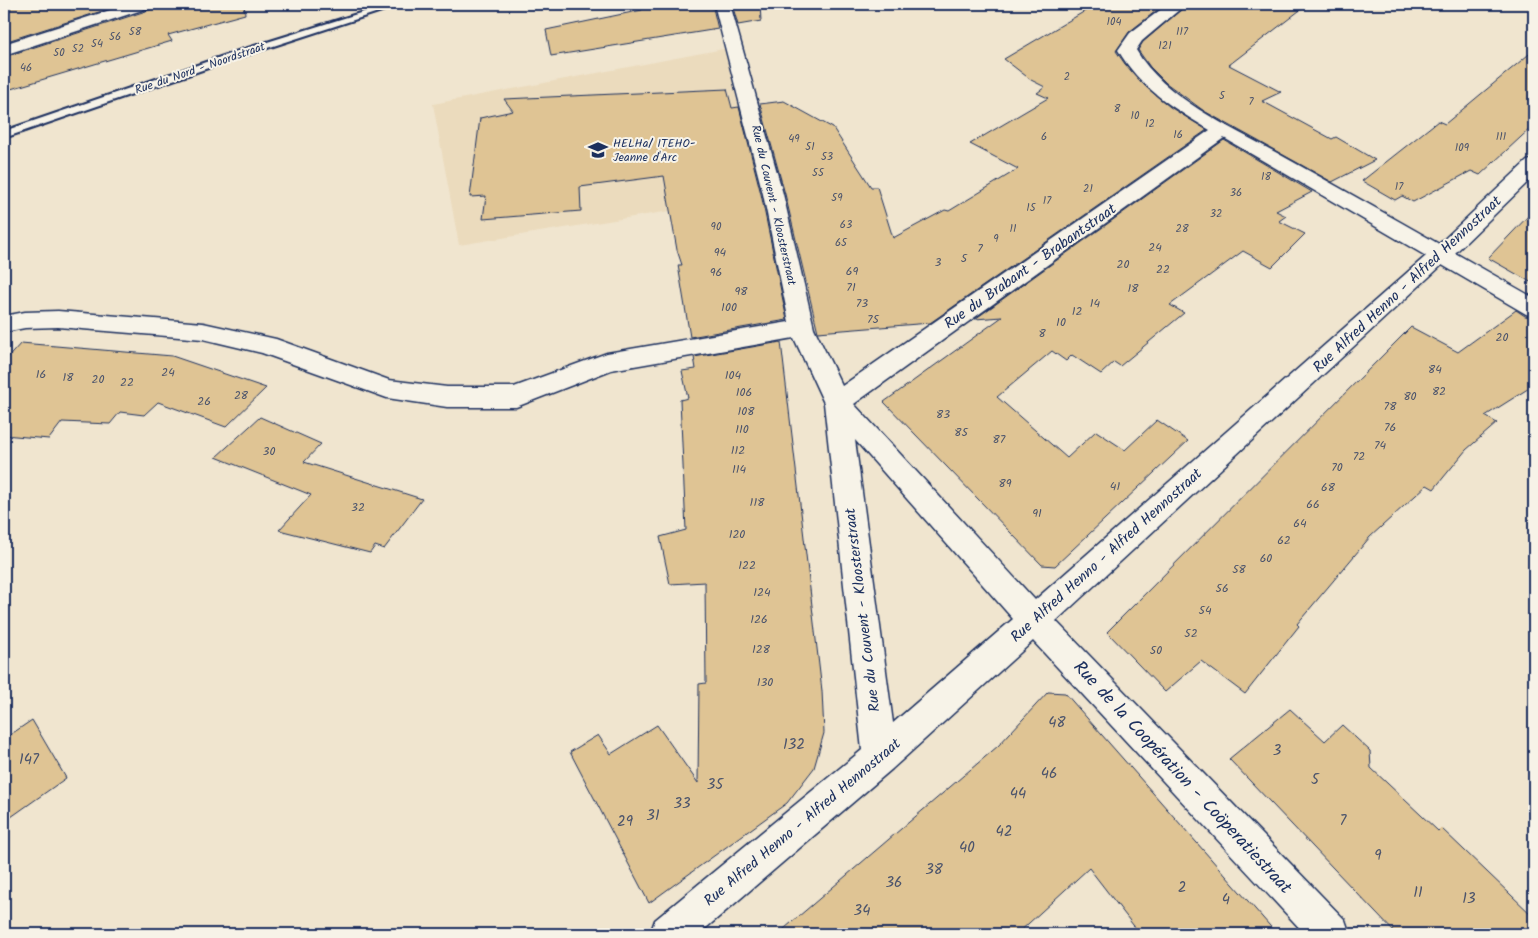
<svg xmlns="http://www.w3.org/2000/svg" width="1538" height="938" viewBox="0 0 1538 938" font-family="Kalam,sans-serif">
<style>
.built{fill:#ebdbbd}
.building{fill:#dfc494;stroke:#1b2f5e}
.lines{fill:none;stroke-linecap:round;stroke-linejoin:round}
.lane-casing{stroke:#1b2f5e;stroke-width:4}
.street-casing{stroke:#1b2f5e;stroke-width:3}
.lane{fill:#f7f3e8;fill-rule:evenodd}
.street{fill:#f7f3e8;fill-rule:evenodd}
.labels{text-anchor:middle;stroke-width:4;stroke-linejoin:round;paint-order:stroke}
.far-number-label{font-size:11px;fill:#4c546c}
.far-street-label{font-size:12px;fill:#1b2f5e;stroke:#f7f3e8}
.far-poi-label{font-size:12px;fill:#1b2f5e;stroke:#f7f3e8;text-anchor:start}
.number-label{font-size:12px;fill:#4c546c}
.street-label{font-size:15px;fill:#1b2f5e;stroke:#f7f3e8}
.near-number-label{font-size:15px;fill:#4c546c}
.near-street-label{font-size:18px;fill:#1b2f5e;stroke:#f7f3e8}
</style>
<rect width="100%" height="100%" fill="#f0e5cf"/>
<filter id="ink" filterUnits="userSpaceOnUse"><feTurbulence type="fractalNoise" baseFrequency=".02" numOctaves="2"/><feDisplacementMap in="SourceGraphic" scale="10" xChannelSelector="R" yChannelSelector="G"/><feConvolveMatrix kernelMatrix="1 2 1 2 8 2 1 2 1" color-interpolation-filters="sRGB"/></filter>
<g filter="url(#ink)">
<path class="built" d="M734 47 764 196 459 245 433 104Z"/>
<g class="building">
<path d="M8 4H124L4 42V12L11 10Z"/>
<path d="M155 4H244L245 14 168 35 172 41 4 91V57L152 9Z"/>
<path d="M639 4H712L718 29 551 56 546 30 642 10Z"/>
<path d="M732 4H760L761 21 738 25Z"/>
<path d="M1097 4H1165L1129 32 1116 51 1125 64 1146 87 1170 107 1207 130 930 323 818 332 785 194 760 104 784 101 833 128 871 187H877L893 238 945 210 949 211 1018 169 970 144 1048 98 1037 93 1045 87 1031 80 1004 59Z"/>
<path d="M1188 4H1308L1229 65 1281 92 1262 101 1332 139 1336 137 1375 160 1332 182 1204 111 1166 83 1150 67 1138 50 1143 42Z"/>
<path d="M1534 50V125L1480 175 1471 171 1413 202 1402 196 1395 200 1362 181 1438 121 1445 124Z"/>
<path d="M727 89 732 108 739 107 761 194 787 320 690 337 678 265H682L677 250 664 176 580 187 581 211 483 219 486 196 470 197 480 118 513 111 504 99Z"/>
<path d="M1224 140 1312 192 1276 211 1286 216 1279 221 1305 234 1272 267 1243 251 1170 305 1184 313 1120 366 1114 362 1101 374 1072 355 1066 361 1052 351 997 397 1067 458 1096 431 1125 450 1157 420 1188 441 1055 566 1042 565 884 402 1002 317 975 319Z"/>
<path d="M1534 210V284L1488 258Z"/>
<path d="M1516 310 1525 316 1534 318V385L1485 416 1497 423 1466 450 1434 489 1427 485 1370 537 1297 624 1299 626 1245 694 1201 661 1165 692 1107 632 1411 327 1458 352Z"/>
<path d="M781 342 822 691 824 733 814 768 787 803 649 903 570 752 598 735 611 754 657 725 698 783 699 684 706 683 705 582 670 584 660 537 686 530 680 400 688 398 682 371 696 369 694 357Z"/>
<path d="M21 343 172 356 266 388 226 427 158 402 144 415 120 412 110 424 62 422 49 439 4 435V362Z"/>
<path d="M260 417 321 444 304 462 422 499 384 549 375 546 370 553 279 530 311 495 216 457Z"/>
<path d="M1048 692 1065 693 1277 934H1140L1089 868 1017 934H778L998 746Z"/>
<path d="M1290 709 1325 741 1342 725 1370 751 1371 768 1438 831 1441 828 1534 917V934H1396L1229 759Z"/>
<path d="M32 720 66 778 4 822V739Z"/>
</g>
<g class="lines">
<defs>
<path id="lane" d="M389 4H403L246 55 4 138V131L238 51Z"/>
<g id="street">
<path d="M129 4H153L151 7 4 55V44Z"/>
<path d="M714 4H730L783 194 814 328 842 386 1210 130C1174 109 1139 87 1118 50L1130 33 1168 4H1186L1142 41 1136 50C1165 100 1237 130 1286 158 1337 186 1388 215 1439 244L1527 161 1534 159V176L1455 253 1534 298V316L1526 314 1442 265 1056 621 1345 920 1350 934H1305L1033 641 892 769 699 934H650L655 920 862 750 824 403 794 338 611 370 516 407H447L387 398 262 353 203 339 58 327 25 328 4 332V316L25 312 58 311 203 323 276 339 389 380 447 387H514L607 353 789 322 763 194ZM1224 138 1426 256 1035 600 854 404ZM855 440 1013 619 893 723Z"/>
</g>
</defs>
<use href="#lane" class="lane-casing"/>
<use href="#street" class="street-casing"/>
<use href="#lane" class="lane"/>
<use href="#street" class="street"/>
</g>
</g>
<defs>
<symbol id="university-bare" viewBox="-9 -9 18 18"><path d="M0-5L7-2L0 1L-7-2ZM-4 1L0 2.5L4 1V4Q0 6-4 4Z" fill="#1b2f5e" stroke="#f7f3e8" stroke-width="2.5" paint-order="stroke"/></symbol>
</defs>
<g fill-rule="evenodd">
<use href="#university-bare" x="584" y="136" width="28" height="28"/>
</g>
<g class="labels">
<g class="far-number-label">
<text x="1114" y="25">104</text>
<text x="135" y="35">58</text>
<text x="1182" y="35">117</text>
<text x="115" y="40">56</text>
<text x="97" y="47">54</text>
<text x="1165" y="49">121</text>
<text x="78" y="52">52</text>
<text x="59" y="56">50</text>
<text x="26" y="71">46</text>
<text x="1067" y="80">2</text>
<text x="1222" y="99">5</text>
<text x="1251" y="105">7</text>
<text x="1117" y="112">8</text>
<text x="1135" y="119">10</text>
<text x="1150" y="127">12</text>
<text x="1178" y="138">16</text>
<text x="1044" y="140">6</text>
<text x="1501" y="140">111</text>
<text x="794" y="142">49</text>
<text x="810" y="150">51</text>
<text x="1462" y="151">109</text>
<text x="827" y="160">53</text>
<text x="818" y="176">55</text>
<text x="1266" y="180">18</text>
<text x="1399" y="190">17</text>
<text x="1088" y="192">21</text>
<text x="1236" y="196">36</text>
<text x="837" y="201">59</text>
<text x="1047" y="204">17</text>
<text x="1031" y="211">15</text>
<text x="1216" y="217">32</text>
<text x="846" y="228">63</text>
<text x="716" y="230">90</text>
<text x="1013" y="232">11</text>
<text x="1182" y="232">28</text>
<text x="996" y="242">9</text>
<text x="841" y="246">65</text>
</g>
<g class="far-street-label">
<text transform="translate(200 68) rotate(-19)" y="4">Rue du Nord - Noordstraat</text>
<text transform="translate(774 205) rotate(77)" y="4">Rue du Couvent - Kloosterstraat</text>
</g>
<g class="far-poi-label">
<text x="613" y="147">HELHa/ ITEHO-<tspan x="613" dy="14">Jeanne d'Arc</tspan></text>
</g>
<g class="number-label">
<text x="1155" y="251">24</text>
<text x="980" y="252">7</text>
<text x="720" y="256">94</text>
<text x="964" y="262">5</text>
<text x="938" y="266">3</text>
<text x="1123" y="268">20</text>
<text x="1163" y="273">22</text>
<text x="852" y="275">69</text>
<text x="716" y="276">96</text>
<text x="851" y="291">71</text>
<text x="1133" y="292">18</text>
<text x="741" y="295">98</text>
<text x="862" y="307">73</text>
<text x="1095" y="307">14</text>
<text x="729" y="311">100</text>
<text x="1077" y="315">12</text>
<text x="873" y="323">75</text>
<text x="1061" y="326">10</text>
<text x="1042" y="337">8</text>
<text x="1502" y="341">20</text>
<text x="1435" y="373">84</text>
<text x="168" y="376">24</text>
<text x="41" y="378">16</text>
<text x="733" y="379">104</text>
<text x="68" y="381">18</text>
<text x="98" y="383">20</text>
<text x="127" y="386">22</text>
<text x="1439" y="395">82</text>
<text x="744" y="396">106</text>
<text x="241" y="399">28</text>
<text x="1410" y="400">80</text>
<text x="204" y="405">26</text>
<text x="1390" y="410">78</text>
<text x="746" y="415">108</text>
<text x="943" y="418">83</text>
<text x="1390" y="431">76</text>
<text x="742" y="433">110</text>
<text x="961" y="436">85</text>
<text x="999" y="443">87</text>
<text x="1380" y="449">74</text>
<text x="738" y="454">112</text>
<text x="269" y="455">30</text>
<text x="1359" y="460">72</text>
<text x="1337" y="471">70</text>
<text x="739" y="473">114</text>
<text x="1005" y="487">89</text>
<text x="1115" y="490">41</text>
<text x="1328" y="491">68</text>
<text x="757" y="506">118</text>
<text x="1313" y="508">66</text>
<text x="358" y="511">32</text>
<text x="1037" y="517">91</text>
<text x="1300" y="527">64</text>
<text x="737" y="538">120</text>
<text x="1284" y="544">62</text>
<text x="1266" y="562">60</text>
<text x="747" y="569">122</text>
<text x="1239" y="573">58</text>
<text x="1222" y="592">56</text>
<text x="762" y="596">124</text>
<text x="1205" y="614">54</text>
<text x="759" y="623">126</text>
<text x="1191" y="637">52</text>
<text x="761" y="653">128</text>
<text x="1156" y="654">50</text>
<text x="765" y="686">130</text>
</g>
<g class="street-label">
<text transform="translate(1030 266) rotate(-35)" y="5">Rue du Brabant - Brabantstraat</text>
<text transform="translate(1407 284) rotate(-43)" y="5">Rue Alfred Henno - Alfred Hennostraat</text>
<text transform="translate(1106 555) rotate(-42)" y="5">Rue Alfred Henno - Alfred Hennostraat</text>
<text transform="translate(862 610) rotate(-97)" y="5">Rue du Couvent - Kloosterstraat</text>
<text transform="translate(802 822) rotate(-40)" y="5">Rue Alfred Henno - Alfred Hennostraat</text>
</g>
<g class="near-number-label">
<text x="1057" y="727">48</text>
<text x="794" y="749">132</text>
<text x="1277" y="755">3</text>
<text x="29" y="764">147</text>
<text x="1049" y="778">46</text>
<text x="1315" y="784">5</text>
<text x="715" y="789">35</text>
<text x="1018" y="798">44</text>
<text x="682" y="808">33</text>
<text x="653" y="820">31</text>
<text x="1343" y="825">7</text>
<text x="625" y="826">29</text>
<text x="1004" y="836">42</text>
<text x="967" y="852">40</text>
<text x="1378" y="860">9</text>
<text x="934" y="874">38</text>
<text x="894" y="887">36</text>
<text x="1182" y="892">2</text>
<text x="1418" y="897">11</text>
<text x="1469" y="903">13</text>
<text x="1226" y="904">4</text>
<text x="862" y="915">34</text>
</g>
<g class="near-street-label">
<text transform="translate(1183 777) rotate(47)" y="6">Rue de la Coopération - Coöperatiestraat</text>
</g>
</g>
<rect width="1538" height="938" fill="none" stroke="#f7f3e8" stroke-width="20"/>
<rect x="10" y="10" width="1518" height="918" fill="none" stroke="#1b2f5e" stroke-width="2" filter="url(#ink)"/>
</svg>
